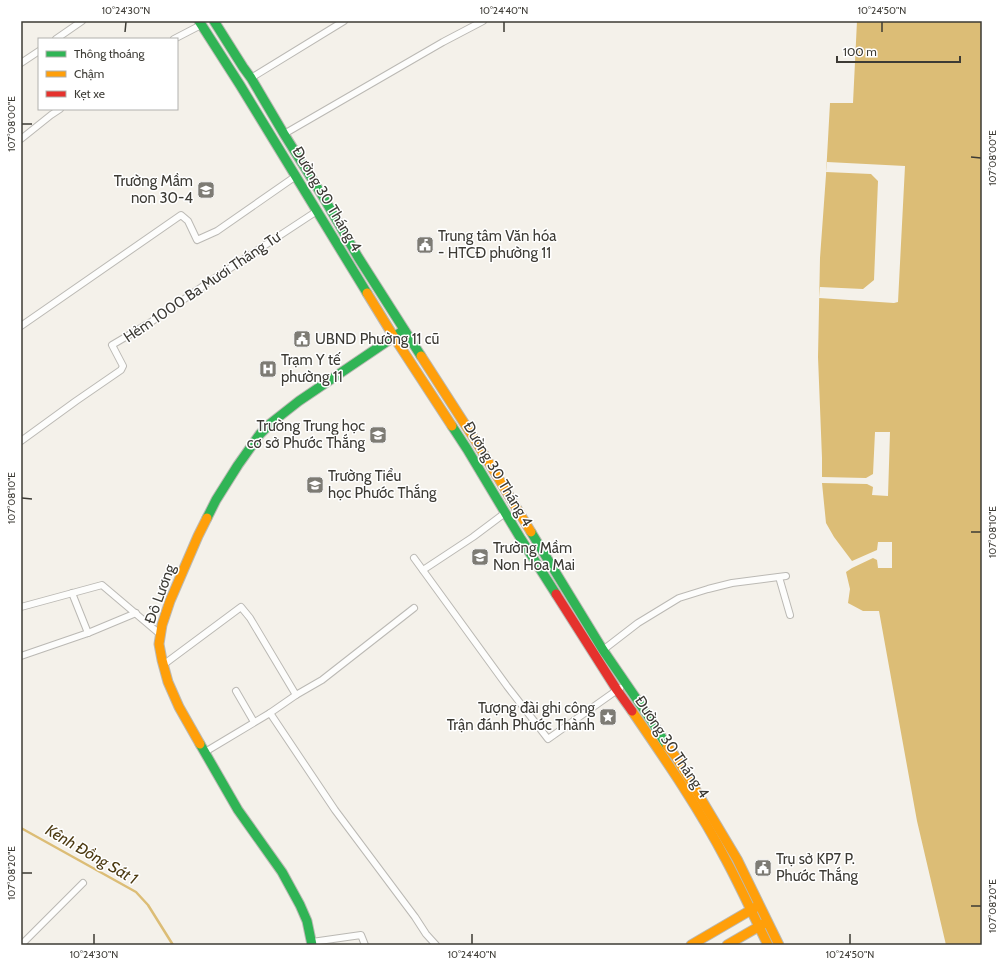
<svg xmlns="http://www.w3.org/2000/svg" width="1003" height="966" viewBox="0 0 1003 966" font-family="Cabin,sans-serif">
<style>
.water{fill:#dcbd76}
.pier{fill:#f4f1ea}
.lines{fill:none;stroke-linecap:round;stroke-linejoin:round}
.stream{stroke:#dcbd76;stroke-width:2.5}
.street-casing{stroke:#bbb9b4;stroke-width:8}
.fast-casing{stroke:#bbb9b4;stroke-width:11}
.slow-casing{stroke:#bbb9b4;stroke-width:11}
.jam-casing{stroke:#bbb9b4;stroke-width:11}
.street{stroke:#fdfdfc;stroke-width:6}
.fast{stroke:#30b455;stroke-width:9}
.slow{stroke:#ff9f0a;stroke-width:9}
.jam{stroke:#e5322d;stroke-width:9}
.ticks{fill:none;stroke:#3d3b35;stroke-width:1.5}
.labels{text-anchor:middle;stroke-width:3;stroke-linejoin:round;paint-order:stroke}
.poi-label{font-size:15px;fill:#3d3b35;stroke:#fff;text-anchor:start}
.street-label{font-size:15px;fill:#3d3b35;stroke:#fff}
.water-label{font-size:16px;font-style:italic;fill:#4c3a11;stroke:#fff}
.neatline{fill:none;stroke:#3d3b35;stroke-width:1.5}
.ticks-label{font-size:10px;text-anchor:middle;fill:#3d3b35}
</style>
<rect width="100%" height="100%" fill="#f4f1ea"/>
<path class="water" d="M857 21H982V945H946L917 821 879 611H863L848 603 850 589 846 572 852 568 873 558 877 560 878 568H892V542H878L877 550 852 561 834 537 826 523 822 483V458L818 357 820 258 826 175 830 103H853Z"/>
<g class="pier">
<path d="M827 162 905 166 898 302 894 303 819 298 820 287 863 289 874 280 878 181 871 174 826 172Z"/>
<path d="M875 432H890L888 496 872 495 873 487 867 484 822 483V477L866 478 873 474Z"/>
</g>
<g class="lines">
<path class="stream" d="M21 828 136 892 148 905 173 945"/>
<defs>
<g id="street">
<path d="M56 39 82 21"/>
<path d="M174 39 201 25"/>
<path d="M21 63 39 51"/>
<path d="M251 78 344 21"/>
<path d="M284 134 443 42 483 21"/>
<path d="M21 139 51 115 60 109"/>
<path d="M21 326 181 215 188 221 197 240 217 231 296 176"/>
<path d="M21 441 76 401 121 370 123 366 112 345 151 322 209 282 317 211"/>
<path d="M414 558 507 686 548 739 620 688"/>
<path d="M423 570 473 537 505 513"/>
<path d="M779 577 790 615"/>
<path d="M21 607 102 585 161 635"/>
<path d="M88 633 136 613"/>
<path d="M603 650 638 623 679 598 708 589 732 583 786 576"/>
<path d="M21 656 88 633 72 593"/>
<path d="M163 665 241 607 250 618 296 695"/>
<path d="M236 691 254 722"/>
<path d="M270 713 335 810 415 917 426 934 436 945"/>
<path d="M205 752 270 713 296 695 322 680 414 608"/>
<path d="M312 942 361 935 365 945"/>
<path d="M21 945 83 883"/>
</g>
<g id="fast">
<path d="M199 21 240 85 367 293"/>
<path d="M214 21 243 67 251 78 284 134 325 200 358 257 421 356"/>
<path d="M452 426 467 449 521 539 556 594"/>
<path d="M207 518 216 500 238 465 260 434 271 423 299 401 404 330"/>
<path d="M531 532 603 650 651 720 667 746"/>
<path d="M200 744 238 810 282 872 300 905 307 921 312 945"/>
</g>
<g id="slow">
<path d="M367 293 394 337 452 426"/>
<path d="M421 356 477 443 531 532"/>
<path d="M632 711C665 759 699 808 726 860 741 888 754 917 768 945"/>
<path d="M200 744 179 707 168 682 162 660 159 644 162 625 170 601 198 536 207 518"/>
<path d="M667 746 676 757 737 859 779 945"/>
<path d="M691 945 756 907"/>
<path d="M727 945 765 923"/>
</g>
<path id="jam" d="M556 594 617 690 632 711"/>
</defs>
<use href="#street" class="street-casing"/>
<use href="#fast" class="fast-casing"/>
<use href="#slow" class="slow-casing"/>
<use href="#jam" class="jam-casing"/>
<use href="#street" class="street"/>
<use href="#fast" class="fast"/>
<use href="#slow" class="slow"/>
<use href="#jam" class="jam"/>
</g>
<path class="ticks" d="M125 32 126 22M504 32V22M882 32V22M22 124H32M971 157 981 158M22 498 32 499M971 532H981M22 873H32M971 906H981M94 944V934M472 944V934M850 944V934"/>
<defs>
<symbol id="school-square" viewBox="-11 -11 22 22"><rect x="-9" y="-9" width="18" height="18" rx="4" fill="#7d7b74" stroke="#fff"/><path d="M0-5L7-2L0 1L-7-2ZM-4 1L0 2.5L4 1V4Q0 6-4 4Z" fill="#fff"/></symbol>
<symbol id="civic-square" viewBox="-11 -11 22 22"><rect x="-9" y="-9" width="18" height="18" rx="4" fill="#7d7b74" stroke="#fff"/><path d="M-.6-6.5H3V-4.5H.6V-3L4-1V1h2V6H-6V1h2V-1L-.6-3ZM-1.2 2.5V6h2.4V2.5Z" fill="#fff"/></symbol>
<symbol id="hospital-square" viewBox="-11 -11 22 22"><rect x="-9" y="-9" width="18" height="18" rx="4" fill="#7d7b74" stroke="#fff"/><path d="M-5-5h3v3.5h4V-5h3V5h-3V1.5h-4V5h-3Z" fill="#fff"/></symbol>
<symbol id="sight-square" viewBox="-11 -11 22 22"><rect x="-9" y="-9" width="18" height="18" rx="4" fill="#7d7b74" stroke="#fff"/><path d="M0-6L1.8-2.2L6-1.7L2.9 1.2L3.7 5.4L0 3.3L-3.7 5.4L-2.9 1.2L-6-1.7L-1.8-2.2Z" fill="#fff"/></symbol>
</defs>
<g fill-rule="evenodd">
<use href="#school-square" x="196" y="180" width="20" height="20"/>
<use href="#civic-square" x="415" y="235" width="20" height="20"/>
<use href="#civic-square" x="292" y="329" width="20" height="20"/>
<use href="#hospital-square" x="258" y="359" width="20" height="20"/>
<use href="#school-square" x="368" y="425" width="20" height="20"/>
<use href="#school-square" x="305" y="475" width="20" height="20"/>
<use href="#school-square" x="470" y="547" width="20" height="20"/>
<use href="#sight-square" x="598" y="707" width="20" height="20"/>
<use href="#civic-square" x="753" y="858" width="20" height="20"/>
</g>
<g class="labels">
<g class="poi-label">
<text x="193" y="186" text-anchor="end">Trường Mầm<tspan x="193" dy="17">non 30-4</tspan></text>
<text x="438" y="241">Trung tâm Văn hóa<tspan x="438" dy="17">- HTCĐ phường 11</tspan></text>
<text x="315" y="344">UBND Phường 11 cũ</text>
<text x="281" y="365">Trạm Y tế<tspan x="281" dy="17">phường 11</tspan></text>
<text x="365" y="431" text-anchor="end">Trường Trung học<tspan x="365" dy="17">cơ sở Phước Thắng</tspan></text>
<text x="328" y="481">Trường Tiểu<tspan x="328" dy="17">học Phước Thắng</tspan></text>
<text x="493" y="553">Trường Mầm<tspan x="493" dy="17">Non Hoa Mai</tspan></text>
<text x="595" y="713" text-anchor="end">Tượng đài ghi công<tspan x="595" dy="17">Trận đánh Phước Thành</tspan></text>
<text x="776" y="864">Trụ sở KP7 P.<tspan x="776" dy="17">Phước Thắng</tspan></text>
</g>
<g class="street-label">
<text transform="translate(327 199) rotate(59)" y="5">Đường 30 Tháng 4</text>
<text transform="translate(202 287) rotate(-34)" y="5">Hẻm 1000 Ba Mươi Tháng Tư</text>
<text transform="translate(498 474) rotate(59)" y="5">Đường 30 Tháng 4</text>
<text transform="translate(160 594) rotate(-70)" y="5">Đô Lương</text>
<text transform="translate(672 747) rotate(56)" y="5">Đường 30 Tháng 4</text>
</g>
<g class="water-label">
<text transform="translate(92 854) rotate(30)" y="6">Kênh Đồng Sát 1</text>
</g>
</g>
<rect width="1003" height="966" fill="none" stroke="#ffffff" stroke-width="44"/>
<rect x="38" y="38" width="140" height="72" fill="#ffffff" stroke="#b1b1ae"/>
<rect x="46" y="51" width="20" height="6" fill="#30b455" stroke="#b1b1ae"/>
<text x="74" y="58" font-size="12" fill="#3d3b35">Thông thoáng</text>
<rect x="46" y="71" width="20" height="6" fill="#ff9f0a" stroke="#b1b1ae"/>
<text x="74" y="78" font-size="12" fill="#3d3b35">Chậm</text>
<rect x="46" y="91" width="20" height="6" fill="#e5322d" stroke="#b1b1ae"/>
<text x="74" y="98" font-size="12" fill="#3d3b35">Kẹt xe</text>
<path d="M837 56v6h123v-6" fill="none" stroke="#3d3b35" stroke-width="2"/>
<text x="843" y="56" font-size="12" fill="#3d3b35" stroke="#ffffff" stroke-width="3" paint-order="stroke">100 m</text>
<rect x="22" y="22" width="959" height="922" class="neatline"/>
<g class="ticks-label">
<text x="126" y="14">10°24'30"N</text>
<text x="504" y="14">10°24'40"N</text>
<text x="882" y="14">10°24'50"N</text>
<text transform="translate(11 124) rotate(-90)" y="4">107°08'00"E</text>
<text transform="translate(992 158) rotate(-90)" y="4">107°08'00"E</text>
<text transform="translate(11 498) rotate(-90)" y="4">107°08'10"E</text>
<text transform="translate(992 532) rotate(-90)" y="4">107°08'10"E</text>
<text transform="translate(11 873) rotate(-90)" y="4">107°08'20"E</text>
<text transform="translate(992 906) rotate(-90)" y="4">107°08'20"E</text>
<text x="94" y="958">10°24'30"N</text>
<text x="472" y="958">10°24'40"N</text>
<text x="850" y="958">10°24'50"N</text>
</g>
</svg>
